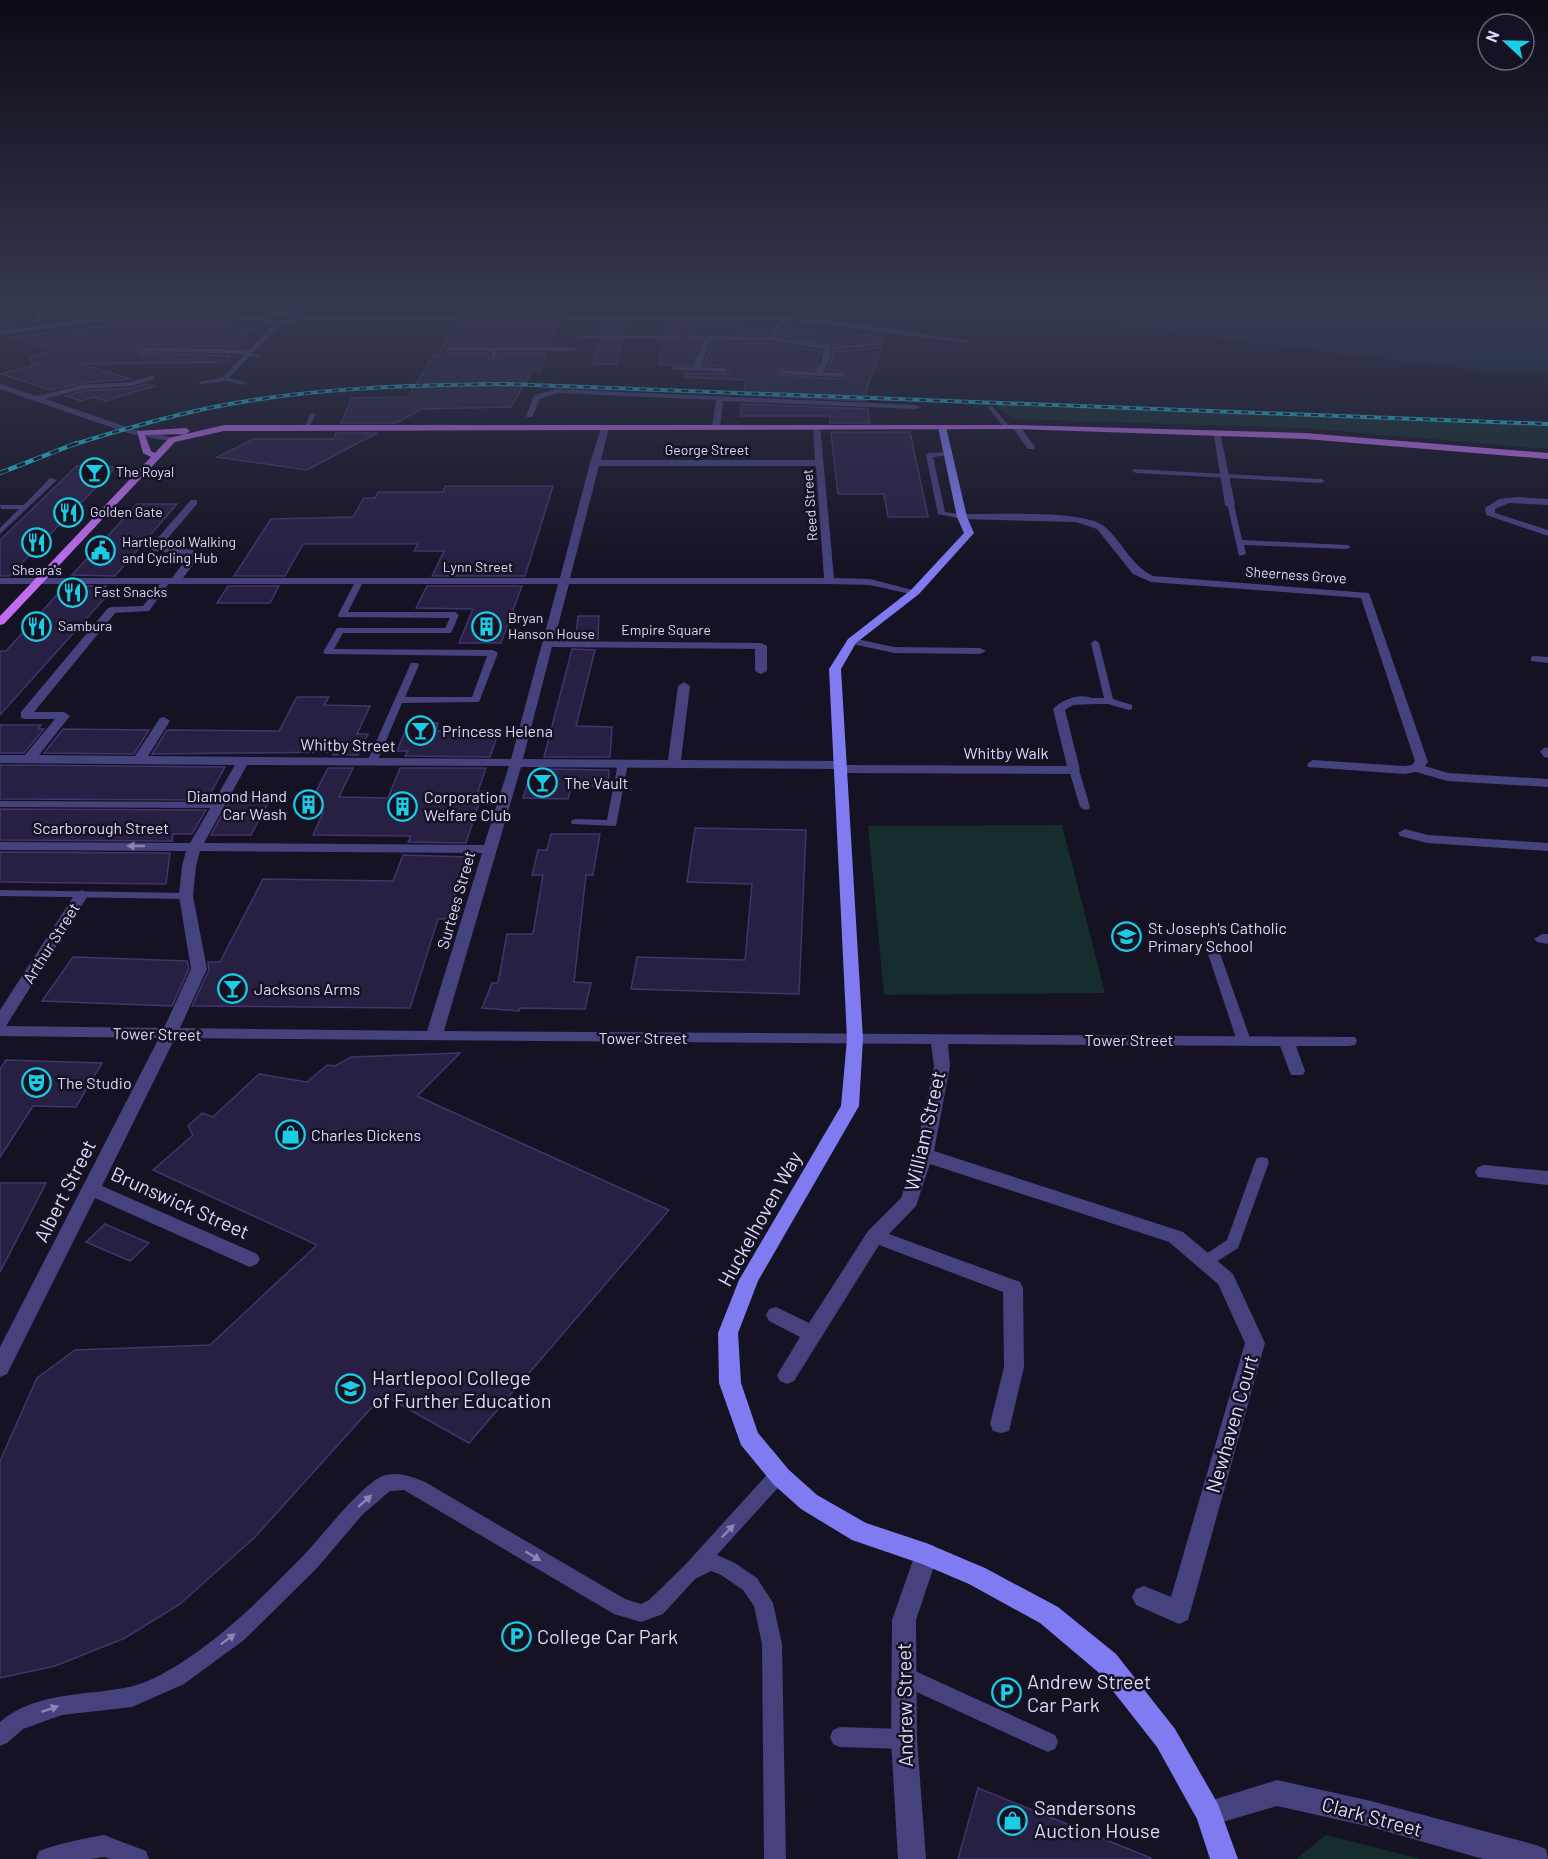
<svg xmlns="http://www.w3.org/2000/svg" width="1548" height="1859" viewBox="0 0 1548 1859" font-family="Barlow,sans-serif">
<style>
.green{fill:#152d2d}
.water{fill:#162949}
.building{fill:#272043;stroke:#40356c;stroke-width:1.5}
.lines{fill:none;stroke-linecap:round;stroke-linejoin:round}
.lane{fill:#45427e;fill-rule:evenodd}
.street{fill:#45427e;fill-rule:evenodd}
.secondary{fill:#807bf0;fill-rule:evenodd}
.primary{fill:#bf6dee;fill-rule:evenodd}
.rail-far1-casing{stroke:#1bcde4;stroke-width:4}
.rail-casing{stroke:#1bcde4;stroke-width:4.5}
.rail-far1{stroke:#151224;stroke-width:2;stroke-dasharray:7;stroke-linecap:butt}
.rail{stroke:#151224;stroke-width:3;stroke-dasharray:9;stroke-linecap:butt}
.oneway{fill:#8986b6}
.labels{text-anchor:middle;stroke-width:5;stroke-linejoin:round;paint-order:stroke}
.far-street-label{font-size:14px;fill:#ddd9fb;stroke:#151224}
.far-poi-label{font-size:14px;fill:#ddd9fb;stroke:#151224;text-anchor:start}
.poi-label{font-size:16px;fill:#ddd9fb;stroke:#151224;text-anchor:start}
.street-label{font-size:16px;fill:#ddd9fb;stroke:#151224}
.near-street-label{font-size:20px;fill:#ddd9fb;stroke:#151224}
.near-poi-label{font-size:20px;fill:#ddd9fb;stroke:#151224;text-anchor:start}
</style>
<rect width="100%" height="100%" fill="#151224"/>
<g class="green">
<path d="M0 310H23L29 322 0 329Z"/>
<path d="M1004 403 1548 426V449L1303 428 1017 419 1000 411 997 406Z"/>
<path d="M1062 825 1105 993 884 995 868 826Z"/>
<path d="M1326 1835 1421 1859H1296Z"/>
</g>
<path class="water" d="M989 310H1548V373L1485 371Z"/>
<g class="building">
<path d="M122 310H242L238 314 130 315Z"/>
<path d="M465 310H564L562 314H463Z"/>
<path d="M458 322H559L550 345H452L447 350 449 353H489L488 357 490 360 496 359 499 353H547L540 371H532L511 407 422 409 396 423H341L352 398 408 397 433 356H438Z"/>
<path d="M605 322H628L625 333H602Z"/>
<path d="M230 323 225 327 255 329 238 347 146 345 136 342 133 344 134 348 140 351 138 355 140 357 149 353 230 356 224 362 80 364 131 379 82 383 50 390 1 374 39 364 31 365 30 357 53 350 11 337 119 324Z"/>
<path d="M665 324H688L773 327 769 335 690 333 686 340 700 342 691 365H659L662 341H677L683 338 678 333H664Z"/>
<path d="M785 327 859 334 884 337 883 340 833 345 780 335Z"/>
<path d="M599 341H622L616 364H592Z"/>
<path d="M713 342 772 343 821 351 815 370 783 368 777 371 778 375 840 379H845V371L827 370 832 360 833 352 881 347 866 392 867 401 744 395 746 380 684 377 685 373 725 374 729 372 730 369 725 366 704 365Z"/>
<path d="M146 384 154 386 106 401 94 397 81 401 66 396 82 391 131 388Z"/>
<path d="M742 404 868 409 870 423H830V416H740Z"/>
<path d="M831 432H910L928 517H888L884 494H838Z"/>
<path d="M336 433H377L307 470 217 457 254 439H334Z"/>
<path d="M77 466 116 467 9 576H0V540Z"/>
<path d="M445 486H553L525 576H432L444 551H414L418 544H303L285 576H234L271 519 353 517 364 498H375L378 492H443Z"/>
<path d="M137 504H177L115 576 72 575Z"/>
<path d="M65 586H106L103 590H112L0 715V651H6Z"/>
<path d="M228 586H279L270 603H217Z"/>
<path d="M427 586H522L501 643H459L473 609 416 608Z"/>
<path d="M578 616H599L598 639H576Z"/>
<path d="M572 649 595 650 576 726 612 727 610 757H544Z"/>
<path d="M297 697H329L324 705 370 706 357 734H368L358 755H333L335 752 152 754 167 730 279 731Z"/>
<path d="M409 722 438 723 436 731H499L490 757 405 756 408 751H397Z"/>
<path d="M0 725H41L38 729H44L24 753H0Z"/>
<path d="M63 729 149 730 134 754 44 753Z"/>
<path d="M0 765 225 767 209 796H214L212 800 0 799Z"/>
<path d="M328 768H353L339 797 388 798 400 768H486L478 791H483L466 843 408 842 411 836 313 835 323 813H305Z"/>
<path d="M541 769 609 770 608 786 571 787 568 799 523 798 531 773 540 774Z"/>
<path d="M232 796 271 797 251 835H211Z"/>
<path d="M0 809 206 810 192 834H173L172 841 0 840Z"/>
<path d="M695 828 806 830 799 994 631 989 637 957 745 960 752 884 687 882Z"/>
<path d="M551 834H600L593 875H586L574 982 591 983 585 1009 520 1008 519 1011 482 1008 492 983H498L507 934H533L543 875H532L538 850H547Z"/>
<path d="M0 852 170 853 166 884 0 882Z"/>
<path d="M403 855 467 857 447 919H438L410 1008 192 1006 209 970 208 962H220L263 879 393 881Z"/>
<path d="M73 957 187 961 189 969 172 1006 42 1001Z"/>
<path d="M460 1053 417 1096 669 1210 469 1443 383 1395 254 1538 180 1604 125 1638 55 1666 0 1678V1461L37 1378 75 1350 210 1345 317 1245 153 1170 193 1135 188 1126 202 1113 213 1117 259 1074 307 1082 327 1065 335 1066 351 1057Z"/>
<path d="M6 1060 102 1063 76 1107 33 1106 0 1157V1069Z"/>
<path d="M0 1183H46L0 1272Z"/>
<path d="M105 1224 149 1243 130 1261 86 1242Z"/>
<path d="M978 1788 1151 1858 1150 1859H958Z"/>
</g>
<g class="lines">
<g class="lane">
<path d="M33 310H52L39 313 45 326H41Z"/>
<path d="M71 310H76L78 314 73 315Z"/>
<path d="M690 335 711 338 708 340 688 338Z"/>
<path d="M883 342 881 345 828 350 825 348Z"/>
<path d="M135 344 150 349 144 355H140L143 350 135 346Z"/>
<path d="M494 348 499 349 494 358H490Z"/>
<path d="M247 353 263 355 260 357 245 356Z"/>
<path d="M696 367 725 368 728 370 725 372 694 370Z"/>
<path d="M226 377 247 383 244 385 226 381 201 384 198 382Z"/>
<path d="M988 406H992L1009 426V428H1005L988 408Z"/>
<path d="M311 413 316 414 308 429H304Z"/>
<path d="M947 452 949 453V455L933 457 945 512 965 515V519H962L938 514 926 455 929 453Z"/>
<path d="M1133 469 1321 479 1325 481 1321 483 1136 473 1132 471Z"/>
<path d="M50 478 57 480 0 534V528L19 509H1L0 505H24Z"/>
<path d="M1227 503 1234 505 1242 540 1347 545 1351 547 1347 549 1244 545 1246 554 1239 556Z"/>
<path d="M163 580 170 582 149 611 112 613 108 610 112 607 143 606Z"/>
<path d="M356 580 363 582 348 612H455L459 615 451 633H343L334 649 493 650 498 653 479 702 402 703 377 762 372 765 367 762 411 663H417L419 665 405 697H472L487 656 325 654 323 652 337 628H445L450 618 339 617 338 615Z"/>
<path d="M1095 640 1099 643 1113 699 1132 705V709L1129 710 1108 704H1091L1086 701 1091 698H1104L1091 643Z"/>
<path d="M1534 656 1548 657V663L1531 661V657Z"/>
<path d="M623 760 628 763 616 826 572 824 571 822 572 820 576 819 607 820 618 763Z"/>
<path d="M1074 767 1079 770 1090 807 1089 809 1085 810 1080 807 1069 770Z"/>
<path d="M0 801 218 802 223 805 218 808 0 807Z"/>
<path d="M0 890 186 893 192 896 186 899 0 896Z"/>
<path d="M1210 938 1216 942 1251 1041 1249 1044H1239L1237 1041 1204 942Z"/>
<path d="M1262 1157 1267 1158 1269 1162 1238 1248 1210 1266 1205 1268 1200 1266 1197 1262 1200 1258 1227 1240 1255 1162 1257 1158Z"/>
<path d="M779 1466 785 1468 788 1474 785 1480 717 1555 735 1563 757 1578 773 1603 782 1644 786 1859H764L762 1644 754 1606 743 1590 721 1575 711 1571 695 1579 663 1614 641 1622 614 1614 404 1490 390 1491 363 1514 317 1568 244 1640 184 1684 132 1707 62 1715 23 1729 7 1743 0 1746V1722C36 1691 87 1696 129 1687 160 1681 206 1647 230 1626 255 1605 279 1580 302 1557 319 1540 365 1479 386 1475 401 1472 412 1477 425 1482L625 1599 641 1604 649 1600 685 1565 773 1468Z"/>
<path d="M904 1666 1055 1735 1058 1742 1055 1749 1048 1752 1041 1749 897 1683 894 1676 897 1669Z"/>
<path d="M840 1727 904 1729 911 1732 914 1739 911 1746 904 1749 840 1747 833 1744 830 1737 833 1730Z"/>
<path d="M104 1835 146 1851 149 1859H110L104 1857 91 1859H36L39 1851C60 1843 82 1839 104 1835Z"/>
</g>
<g class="street">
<path d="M281 311H293L305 316H785L830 320 971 341 967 343 787 320 776 337 831 345 830 359 823 372 843 373V377H840L780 374 779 372 783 370 816 372 822 359 824 349 772 341 711 340 699 371 675 370 671 368 675 366 693 367 705 336 770 337 780 320H301L279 326 226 381 222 379 223 377 245 354 147 351 143 349 147 347 249 350 272 326 258 320 94 322 0 335V331L94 318 261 316ZM281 315 297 317 282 322 265 319Z"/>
<path d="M579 335H677L681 337 677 339H576Z"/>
<path d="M452 347H575L579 349 575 351H449Z"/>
<path d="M150 376H153V380L131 386 82 389 45 399 136 430 175 438V442L131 434 0 389V384L37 396 82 385 130 382Z"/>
<path d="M556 389 916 405 920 407 916 409 723 401 720 427 716 429 712 427 716 400 557 393 540 399 532 417H526L534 395Z"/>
<path d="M602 425 609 427 601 460H815L813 427 820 425 834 578 870 579 920 592 915 595 870 585 829 584H569L554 641 761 643 767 646V671L761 674 755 671V649L552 647 523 759 668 760 678 686 684 682 690 686 681 760 840 761 846 765 1067 766 1053 709C1063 698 1085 691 1097 701L1095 704 1073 705 1065 710 1080 770 1074 774 841 773 835 769 521 767 444 1031 1355 1037 1357 1041 1355 1045 1349 1046H1296L1305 1071 1303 1075H1291L1280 1046 948 1044 950 1066 934 1151 1183 1232 1233 1274 1265 1343 1188 1620 1179 1624 1136 1605 1132 1597 1136 1589 1144 1586 1171 1597 1245 1343 1218 1284 1169 1242 930 1164 916 1206 889 1234 1020 1282 1023 1288 1024 1367 1009 1431 1001 1433 993 1431 990 1424 1004 1367 1003 1292 879 1245 794 1381 787 1384 780 1381 777 1375 800 1337 769 1321 766 1315 769 1309 776 1307 809 1323 868 1231 901 1198 915 1155 934 1066 931 1044 175 1038 102 1186 257 1254 260 1259 257 1264 250 1267 243 1264 95 1198 7 1374 0 1377V1347L159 1038 0 1036V1010L75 894 82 890 89 894 6 1026 164 1028 191 969 179 896 182 866 186 851 0 850V842L190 843 235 765 0 763V755H25L55 719H25L21 718V712L108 608 112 607 117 610 116 612 34 712H64L70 716 39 755 135 756 160 718 164 717 170 721 148 756 511 759 558 584H0V578H172L189 555 154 551 149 548 191 500H197V504L161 546 193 550 198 553 199 557 183 578H560L590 463ZM599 466H816L824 578H570ZM247 765 509 766 484 845 204 843ZM200 851 482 853 427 1031 180 1028 207 969 193 896 196 866Z"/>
<path d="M1013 425H1019L1035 447 1034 449H1028L1012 427Z"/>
<path d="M1213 430 1220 432 1235 505 1230 508 1225 505Z"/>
<path d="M1517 497 1548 499V505L1509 503 1495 509V513L1548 530V536L1486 515 1485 508 1499 499Z"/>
<path d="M962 514C991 515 1086 509 1105 527 1123 543 1131 565 1153 576L1369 593 1428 762 1425 766 1448 773 1548 779V787L1447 781 1416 772 1404 774 1308 767 1307 764 1313 760 1404 766 1412 765 1415 761 1361 598 1151 582 1133 574 1097 529 1076 522 959 519V515Z"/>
<path d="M852 638 894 647 980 648 986 651 980 654 894 653 848 643 846 641Z"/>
<path d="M1546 747 1548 748V758L1544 757 1540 751Z"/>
<path d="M1405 829 1428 835 1548 843V851L1427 843 1400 836 1398 833Z"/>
<path d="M1542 934H1548V944L1537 942 1534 939Z"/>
<path d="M1484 1165 1548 1171V1185L1478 1177 1475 1172 1478 1167Z"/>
<path d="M926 1543 934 1546 938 1554 916 1620 917 1739 926 1859H898L891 1739 892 1620 918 1546Z"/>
<path d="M1277 1780 1371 1801 1536 1845 1546 1849 1548 1859H1483L1371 1827 1277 1806 1209 1826 1200 1822 1196 1813 1200 1804Z"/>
</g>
<path class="secondary" d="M942 425 946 427 967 517 974 533 919 594 856 643 841 669 863 1039 859 1106 758 1281 738 1333 741 1383 758 1433 789 1470 817 1495 866 1523 926 1543 985 1568 1058 1607 1116 1654 1175 1729 1218 1804 1238 1859H1210L1197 1819 1157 1747 1098 1672 1040 1623 969 1584 922 1564 852 1540 801 1509 773 1484 741 1445 719 1383 718 1333 739 1280 841 1106 847 1039 829 669 848 639 911 590 964 533 957 517 938 427Z"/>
<path class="primary" d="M224 425H1016L1305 433 1548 453V459L1305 439 1016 429 224 431 175 442 4 624 0 625V616L151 457 143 453 137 431 186 428 190 431 186 434 145 435 151 451 155 453 169 438Z"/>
<defs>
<path id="rail-far1" d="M72 445C117 431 162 418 209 408 306 388 406 385 505 384L1548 424"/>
<path id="rail" d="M0 473 77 443"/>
</defs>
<use href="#rail-far1" class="rail-far1-casing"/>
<use href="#rail" class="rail-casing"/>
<use href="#rail-far1" class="rail-far1"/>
<use href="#rail" class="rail"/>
</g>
<defs><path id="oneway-solid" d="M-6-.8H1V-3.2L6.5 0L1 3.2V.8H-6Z" transform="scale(1.5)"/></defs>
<g class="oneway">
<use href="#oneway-solid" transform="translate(136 846) rotate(-180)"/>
<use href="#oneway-solid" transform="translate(365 1501) rotate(-41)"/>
<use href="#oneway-solid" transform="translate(728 1531) rotate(-46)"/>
<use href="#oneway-solid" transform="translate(533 1556) rotate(31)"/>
<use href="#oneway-solid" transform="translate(228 1639) rotate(-37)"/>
<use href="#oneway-solid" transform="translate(50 1709) rotate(-19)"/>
</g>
<linearGradient id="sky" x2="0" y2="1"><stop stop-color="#0c0a14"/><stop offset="0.54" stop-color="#353950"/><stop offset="1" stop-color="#353950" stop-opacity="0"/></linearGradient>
<rect width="1548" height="571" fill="url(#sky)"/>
<defs>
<symbol id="bar-ring" viewBox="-11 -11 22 22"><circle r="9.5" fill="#151224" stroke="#1bcde4" stroke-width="1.5"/><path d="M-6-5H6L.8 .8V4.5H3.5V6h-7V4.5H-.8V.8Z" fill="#1bcde4"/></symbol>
<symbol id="restaurant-ring" viewBox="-11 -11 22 22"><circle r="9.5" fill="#151224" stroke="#1bcde4" stroke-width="1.5"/><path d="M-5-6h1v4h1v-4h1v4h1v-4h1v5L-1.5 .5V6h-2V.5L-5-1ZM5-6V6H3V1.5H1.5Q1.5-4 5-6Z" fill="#1bcde4"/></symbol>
<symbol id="civic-ring" viewBox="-11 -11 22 22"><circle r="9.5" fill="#151224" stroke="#1bcde4" stroke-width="1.5"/><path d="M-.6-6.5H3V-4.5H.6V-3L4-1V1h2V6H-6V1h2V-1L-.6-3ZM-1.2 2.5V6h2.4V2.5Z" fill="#1bcde4"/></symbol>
<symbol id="building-ring" viewBox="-11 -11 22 22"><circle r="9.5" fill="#151224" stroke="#1bcde4" stroke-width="1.5"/><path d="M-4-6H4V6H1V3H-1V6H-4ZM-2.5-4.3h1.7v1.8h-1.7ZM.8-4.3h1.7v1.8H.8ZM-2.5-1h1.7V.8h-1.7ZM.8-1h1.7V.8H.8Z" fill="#1bcde4"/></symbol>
<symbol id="school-ring" viewBox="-11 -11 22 22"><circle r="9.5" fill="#151224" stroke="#1bcde4" stroke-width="1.5"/><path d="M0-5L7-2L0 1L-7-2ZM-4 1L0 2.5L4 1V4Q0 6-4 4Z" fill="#1bcde4"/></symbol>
<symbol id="theatre-ring" viewBox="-11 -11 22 22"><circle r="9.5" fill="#151224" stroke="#1bcde4" stroke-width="1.5"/><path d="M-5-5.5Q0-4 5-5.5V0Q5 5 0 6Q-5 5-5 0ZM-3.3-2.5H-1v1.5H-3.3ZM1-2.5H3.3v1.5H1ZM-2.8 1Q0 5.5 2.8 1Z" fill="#1bcde4"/></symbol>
<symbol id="shop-ring" viewBox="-11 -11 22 22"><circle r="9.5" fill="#151224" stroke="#1bcde4" stroke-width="1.5"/><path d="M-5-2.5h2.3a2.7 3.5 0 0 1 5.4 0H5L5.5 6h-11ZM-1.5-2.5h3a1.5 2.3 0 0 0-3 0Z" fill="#1bcde4"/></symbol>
<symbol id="university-ring" viewBox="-11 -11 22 22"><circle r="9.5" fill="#151224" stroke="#1bcde4" stroke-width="1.5"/><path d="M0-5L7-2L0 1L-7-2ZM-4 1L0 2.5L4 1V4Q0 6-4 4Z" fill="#1bcde4"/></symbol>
<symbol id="parking-ring" viewBox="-11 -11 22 22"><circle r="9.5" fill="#151224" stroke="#1bcde4" stroke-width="1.5"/><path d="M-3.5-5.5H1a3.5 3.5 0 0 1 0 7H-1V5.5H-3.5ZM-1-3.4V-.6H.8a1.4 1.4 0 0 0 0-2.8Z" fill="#1bcde4"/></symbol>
</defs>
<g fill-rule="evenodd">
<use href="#bar-ring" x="78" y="456" width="33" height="33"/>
<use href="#restaurant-ring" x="52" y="496" width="33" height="33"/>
<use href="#restaurant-ring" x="20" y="526" width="33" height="33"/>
<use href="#civic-ring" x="84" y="534" width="33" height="33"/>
<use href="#restaurant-ring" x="56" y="576" width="33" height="33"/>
<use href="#restaurant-ring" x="20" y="610" width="33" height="33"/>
<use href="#building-ring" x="470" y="610" width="33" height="33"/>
<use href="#bar-ring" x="404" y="714" width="33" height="33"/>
<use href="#bar-ring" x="526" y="766" width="33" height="33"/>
<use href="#building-ring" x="292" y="788" width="33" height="33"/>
<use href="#building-ring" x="386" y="790" width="33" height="33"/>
<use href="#school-ring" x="1110" y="920" width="33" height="33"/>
<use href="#bar-ring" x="216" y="972" width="33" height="33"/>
<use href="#theatre-ring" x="20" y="1066" width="33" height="33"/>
<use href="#shop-ring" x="274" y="1118" width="33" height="33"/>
<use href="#university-ring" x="334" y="1372" width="33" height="33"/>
<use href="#parking-ring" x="500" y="1620" width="33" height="33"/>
<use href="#parking-ring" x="990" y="1676" width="33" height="33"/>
<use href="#shop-ring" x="996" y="1804" width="33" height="33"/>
</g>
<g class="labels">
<g class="far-street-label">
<text x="707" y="455">George Street</text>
<text transform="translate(810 505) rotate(-94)" y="5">Reed Street</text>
<text x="478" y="572">Lynn Street</text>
<text transform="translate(1296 575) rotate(4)" y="5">Sheerness Grove</text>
<text x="666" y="635">Empire Square</text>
</g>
<g class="far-poi-label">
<text x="116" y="477">The Royal</text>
<text x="90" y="517">Golden Gate</text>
<text x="122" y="547">Hartlepool Walking<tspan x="122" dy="16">and Cycling Hub</tspan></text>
<text x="37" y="575" text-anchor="middle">Sheara's</text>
<text x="94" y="597">Fast Snacks</text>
<text x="508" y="623">Bryan<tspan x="508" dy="16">Hanson House</tspan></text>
<text x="58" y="631">Sambura</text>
</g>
<g class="poi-label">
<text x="442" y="737">Princess Helena</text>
<text x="564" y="789">The Vault</text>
<text x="287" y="802" text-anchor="end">Diamond Hand<tspan x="287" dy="18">Car Wash</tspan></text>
<text x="424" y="803">Corporation<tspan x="424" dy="18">Welfare Club</tspan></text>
<text x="1148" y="934">St Joseph's Catholic<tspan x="1148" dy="18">Primary School</tspan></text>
<text x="254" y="995">Jacksons Arms</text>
<text x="57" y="1089">The Studio</text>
<text x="311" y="1141">Charles Dickens</text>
</g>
<g class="street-label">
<text transform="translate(348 745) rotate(1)" y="6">Whitby Street</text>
<text x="1006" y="759">Whitby Walk</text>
<text x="101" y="834">Scarborough Street</text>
<text transform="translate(456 900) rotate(-74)" y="6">Surtees Street</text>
<text transform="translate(51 943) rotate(-58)" y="6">Arthur Street</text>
<text transform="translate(157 1034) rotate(1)" y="6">Tower Street</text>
<text x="643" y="1044">Tower Street</text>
<text x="1129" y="1046">Tower Street</text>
</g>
<g class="near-street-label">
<text transform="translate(925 1131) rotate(-77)" y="7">William Street</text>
<text transform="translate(65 1191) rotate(-63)" y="7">Albert Street</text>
<text transform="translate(180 1203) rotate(24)" y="7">Brunswick Street</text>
<text transform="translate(760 1219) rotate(-61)" y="7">Huckelhoven Way</text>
<text transform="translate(1232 1424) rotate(-74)" y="7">Newhaven Court</text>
<text transform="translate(905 1705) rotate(-91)" y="7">Andrew Street</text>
<text transform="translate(1372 1817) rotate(15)" y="7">Clark Street</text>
</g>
<g class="near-poi-label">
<text x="372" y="1385">Hartlepool College<tspan x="372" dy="23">of Further Education</tspan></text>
<text x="537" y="1644">College Car Park</text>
<text x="1027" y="1689">Andrew Street<tspan x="1027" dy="23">Car Park</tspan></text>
<text x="1034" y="1815">Sandersons<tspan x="1034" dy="23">Auction House</tspan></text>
</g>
</g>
<g transform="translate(1506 42) rotate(292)"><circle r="28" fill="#151224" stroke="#65627a" stroke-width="1.5"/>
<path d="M0-4.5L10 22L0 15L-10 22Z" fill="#1bcde4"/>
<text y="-9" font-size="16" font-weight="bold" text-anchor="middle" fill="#ddd9fb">N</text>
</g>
</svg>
